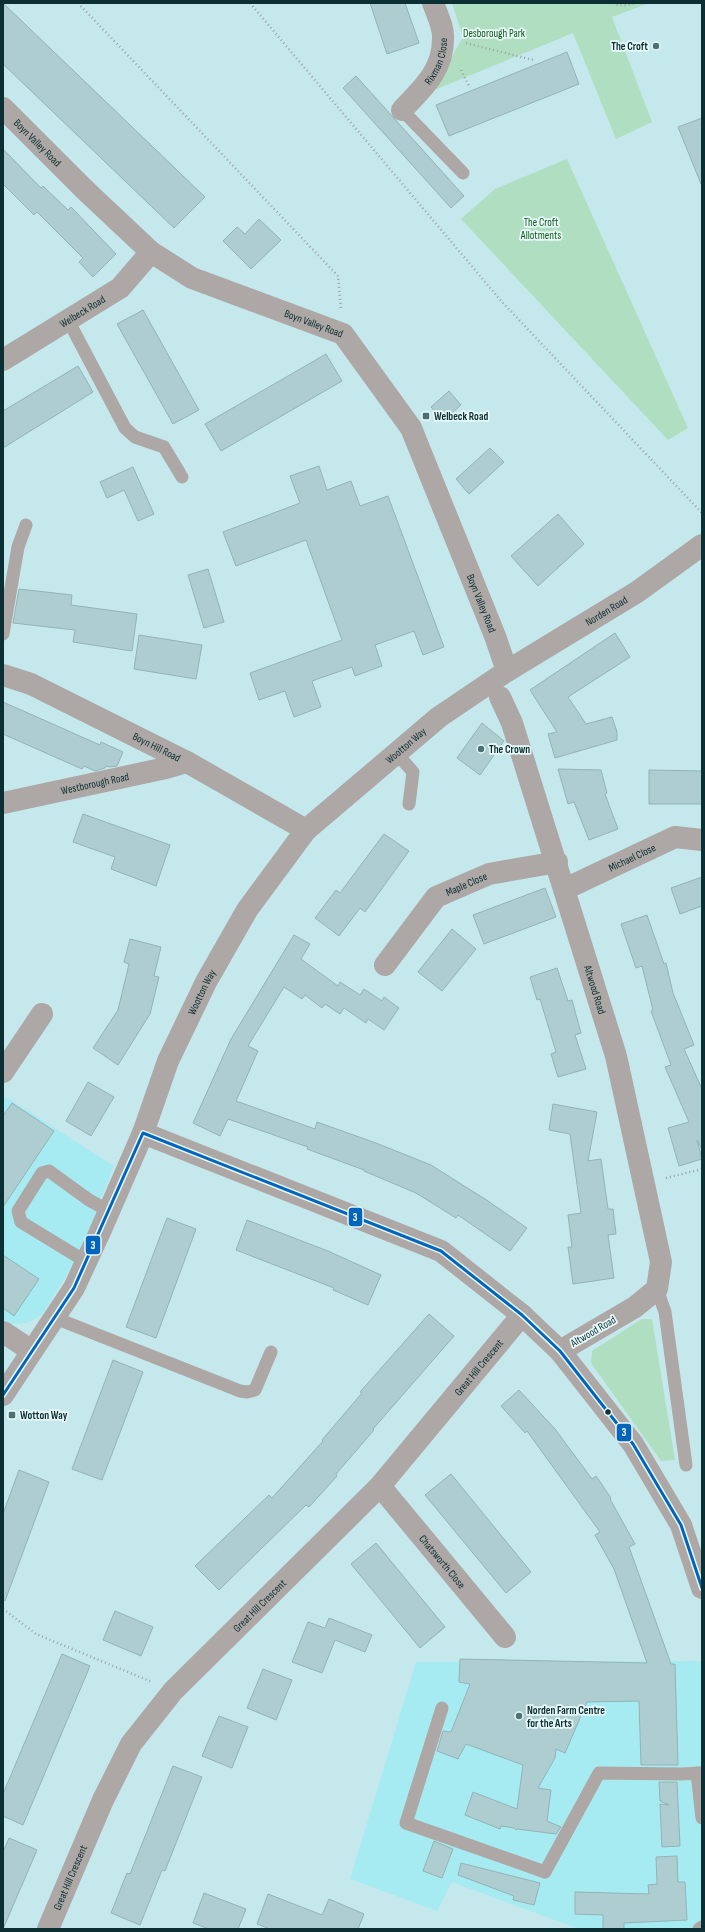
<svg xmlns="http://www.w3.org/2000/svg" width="705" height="1932" viewBox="0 0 705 1932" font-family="'Sofia Sans Condensed',sans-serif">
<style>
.built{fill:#a7ebf2}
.green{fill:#b0dec1}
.building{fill:#aecdd0;stroke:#93b3b6}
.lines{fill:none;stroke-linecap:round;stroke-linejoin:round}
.path{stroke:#9da2a4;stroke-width:2.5;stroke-dasharray:1 3;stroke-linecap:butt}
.service{stroke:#ada7a6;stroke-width:13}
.minor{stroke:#ada7a6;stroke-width:22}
.tertiary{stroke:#ada7a6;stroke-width:22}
.bus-1-casing{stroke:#e9f9fa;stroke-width:6}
.bus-1{stroke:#0065bd;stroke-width:3}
.poi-dot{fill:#4c7073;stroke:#e9f9fa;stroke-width:1.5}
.bus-dot{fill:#0b2f32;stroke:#e9f9fa;stroke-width:1.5}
.labels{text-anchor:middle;stroke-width:3.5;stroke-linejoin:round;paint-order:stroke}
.park-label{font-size:11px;fill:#0b5816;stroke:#e9f9fa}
.poi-label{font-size:11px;font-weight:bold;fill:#0b2f32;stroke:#e9f9fa;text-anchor:start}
.street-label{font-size:11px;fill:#0b2f32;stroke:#e9f9fa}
.line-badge{stroke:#e9f9fa;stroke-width:1.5}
.badge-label{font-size:11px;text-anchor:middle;font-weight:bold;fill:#fff}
</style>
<rect width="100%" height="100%" fill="#c5e8ec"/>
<g class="built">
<path d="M6 1097 114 1166 79 1255 42 1315 27 1323 10 1324 3 1319V1101Z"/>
<path d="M702 1661V1929H579L452 1882 437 1911 350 1879 416 1662Z"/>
</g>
<g class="green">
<path d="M452 3H649L612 17 652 122 616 139 573 33 432 91 463 37Z"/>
<path d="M567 159 688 428 668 440 461 219 495 189Z"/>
<path d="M642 1319H652L675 1460 661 1461 591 1363 592 1351Z"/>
</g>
<g class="building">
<path d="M3 3 205 197 174 228 3 64Z"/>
<path d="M370 3H405L419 43 387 54Z"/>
<path d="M567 52 579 84 449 136 436 105Z"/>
<path d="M356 76 464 196 451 208 343 88Z"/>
<path d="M702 118V184H701L678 127Z"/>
<path d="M3 149 41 188 43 186 68 210 71 207 116 254 93 277 79 262 83 258 37 212 34 215 3 184Z"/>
<path d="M259 219 281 240 251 269 223 241 237 227 245 234Z"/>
<path d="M143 310 199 410 173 424 117 324Z"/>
<path d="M326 354 342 381 221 451 205 424Z"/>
<path d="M78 366 93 392 3 448V411Z"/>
<path d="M449 391 461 405 443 421 431 407Z"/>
<path d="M490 448 504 462 469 494 456 479Z"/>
<path d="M319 466 327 490 351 481 360 506 388 496 444 647 423 655 414 631 375 645 382 666 355 676 352 667 312 681 321 707 294 717 285 691 259 700 250 673 342 640 306 540 236 566 223 532 300 503 290 476Z"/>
<path d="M133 467 154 514 138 521 124 490 107 498 100 482Z"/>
<path d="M558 514 584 544 538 586 511 556Z"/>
<path d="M208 569 224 622 204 628 188 575Z"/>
<path d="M19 589 72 595 71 605 137 614 132 651 73 642 75 630 13 623Z"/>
<path d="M615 633 630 657 568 697 586 724 612 717 617 732V740L555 758 548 734 557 732 530 690Z"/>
<path d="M139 635 202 645 196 679 134 669Z"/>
<path d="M3 702 100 745 101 742 123 752 117 766 110 767 106 766 105 768 95 771 84 766 82 769 3 734Z"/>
<path d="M482 723 504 741 480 775 457 758Z"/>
<path d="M558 769 601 770 607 793 605 794 618 829 589 840 574 802 568 804Z"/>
<path d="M649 770 702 771V804H649Z"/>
<path d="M83 814 170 845 156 886 111 869 115 857 73 842Z"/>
<path d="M384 834 409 851 365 912 360 908 339 936 315 918 336 890 340 893Z"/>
<path d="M702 877V906L680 914 671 888Z"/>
<path d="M545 888 556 917 484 944 473 915Z"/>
<path d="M647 915 664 964 666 963 673 993 694 1045 684 1049 702 1089V1150L697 1140 702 1159 679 1166 668 1128 689 1122 665 1067 671 1065 651 1011 653 1010 642 966 636 968 621 924Z"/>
<path d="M452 929 476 949 442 991 418 972Z"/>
<path d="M294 935 310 944 301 959 338 986 340 982 360 995 364 989 382 1001 384 997 399 1008 384 1030 368 1019 366 1023 344 1008 340 1014 325 1004 322 1008 305 995 302 999 284 987 248 1046 258 1051 236 1101 315 1129 317 1122 376 1143 431 1165 488 1201 527 1228 510 1251 458 1215 456 1218 416 1193 364 1171V1170L307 1149 308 1147 228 1119 220 1136 193 1123 231 1039Z"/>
<path d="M130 939 161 947 154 976 159 977 150 1014 118 1065 93 1048 118 1010 129 964 124 962Z"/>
<path d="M557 968 568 1001 572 1000 581 1033 575 1035 586 1069 558 1077 551 1054 556 1052 540 999 537 1000 530 977Z"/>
<path d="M88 1082 114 1097 91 1136 66 1121Z"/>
<path d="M12 1103 54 1131 3 1207V1116Z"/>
<path d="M553 1104 597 1112 588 1161 601 1159 608 1209H613L616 1234 608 1235 614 1278 573 1284 568 1247H572L568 1215 581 1213 570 1134 549 1130Z"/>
<path d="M167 1218 196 1229 156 1338 126 1327Z"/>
<path d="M247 1220 328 1251 381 1275 368 1305 333 1290 334 1288 236 1250Z"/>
<path d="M3 1255 39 1279 14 1316 3 1308Z"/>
<path d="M429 1314 454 1336 373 1429 374 1430 336 1474 337 1476 309 1507 306 1505 219 1590 195 1566 269 1495 272 1498 323 1441 322 1440 362 1393 360 1392Z"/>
<path d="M113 1360 143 1372 102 1480 72 1469Z"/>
<path d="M519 1390 555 1429 592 1479 596 1476 611 1498 610 1499 635 1544 629 1547 671 1664H675L678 1765H641L639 1701 587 1702 565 1753 556 1749 555 1758 538 1788 551 1790 547 1821 561 1827 556 1834 517 1829 516 1830 514 1828 501 1826 500 1829 465 1815 473 1792 517 1809 523 1765 466 1744 458 1759 437 1751 443 1731 451 1732 470 1684 459 1682 460 1659 647 1663 614 1569 595 1535 600 1532 527 1431 525 1433 501 1406Z"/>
<path d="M19 1470 49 1482 5 1601 3 1600V1514Z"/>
<path d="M451 1474 531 1572 506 1593 425 1495Z"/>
<path d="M376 1543 445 1627 420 1648 351 1564Z"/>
<path d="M115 1611 153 1627 141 1656 103 1640Z"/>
<path d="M329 1618 372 1635 365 1652 335 1640 322 1673 292 1662 308 1622 325 1628Z"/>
<path d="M62 1654 90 1666 23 1825 3 1816V1794Z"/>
<path d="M263 1669 292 1680 276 1720 247 1708Z"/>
<path d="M219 1716 248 1727 232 1768 202 1756Z"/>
<path d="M173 1766 202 1777 165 1871 162 1870 140 1925 111 1913 127 1873 130 1874Z"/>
<path d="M659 1782H677L680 1846 662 1847 660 1804 669 1805 660 1801Z"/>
<path d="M9 1838 37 1850 3 1929V1852Z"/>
<path d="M434 1841 453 1849 442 1878 423 1871Z"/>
<path d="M677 1856 678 1882H685L687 1920 624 1923V1929H603V1915L575 1914V1892L649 1894 648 1885 657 1884 656 1857Z"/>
<path d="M461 1863 540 1883 534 1905 513 1900 514 1896 458 1875Z"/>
<path d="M204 1893 246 1909 238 1929H209L193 1923Z"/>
<path d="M268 1894 322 1915 329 1899 364 1914 358 1929H270L257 1924Z"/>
</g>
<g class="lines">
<g class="path">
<path d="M78 3 338 276 341 309"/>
<path d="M250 3 502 302 702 513"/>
<path d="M613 3C619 7 629 5 635 3"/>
<path d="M466 43 533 60"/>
<path d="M461 70 470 88"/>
<path d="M666 1178 702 1169"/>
<path d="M3 1609 36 1634 152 1682"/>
</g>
<g class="service">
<path d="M402 110 463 173"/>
<path d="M68 320 125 428 135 437 164 447 182 477"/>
<path d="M3 634 18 547 26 525"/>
<path d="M397 754 413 772 409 804"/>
<path d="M85 1261 21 1222 18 1211 42 1173 49 1171 89 1200 109 1211"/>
<path d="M657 1289 665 1312 686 1465"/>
<path d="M55 1318 240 1391 247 1392 255 1390 271 1352"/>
<path d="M442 1708 406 1823 545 1872 599 1773 681 1774 702 1773"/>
<path d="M697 1773 702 1818"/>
<path d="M699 1929 702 1927"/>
</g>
<g class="minor">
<path id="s1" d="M402 110C422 89 443 71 443 39 444 28 437 14 433 3"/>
<path id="s2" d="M3 360 120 288 151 252"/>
<path id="s3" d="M500 697 512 723 616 1056 661 1262 657 1289 635 1307 560 1351"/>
<path id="s4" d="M3 803 166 768 187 762"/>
<path id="s5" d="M565 889 675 837 702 840"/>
<path id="s6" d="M385 965 436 897 489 874 557 862"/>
<path d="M3 1072 42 1014"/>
<path d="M143 1133 441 1251 522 1315 560 1351 633 1444 681 1525 702 1588"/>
<path d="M3 1332 32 1351"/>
<path id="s7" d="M380 1486 505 1637"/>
<path id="s8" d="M48 1929 103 1800 131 1744 173 1691 380 1486 522 1315"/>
</g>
<g class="tertiary">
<path id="s9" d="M3 108 84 189 151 252 192 278 343 334 411 428 495 636 507 671"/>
<path id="s10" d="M3 675 31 684 187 762 306 830"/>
<path id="s11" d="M3 1395 74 1288 99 1234 143 1133 168 1061 206 982 247 910 306 830 439 717 507 671 637 592 702 545"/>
</g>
<defs>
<path id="bus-1" d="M3 1395 74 1288 143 1133 441 1251 522 1315 560 1351 633 1444 681 1525 702 1588"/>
</defs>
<use href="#bus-1" class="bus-1-casing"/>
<use href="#bus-1" class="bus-1"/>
</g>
<g class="poi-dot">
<circle cx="656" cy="46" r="4"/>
<rect x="422" y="412" width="8" height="8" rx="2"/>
<circle cx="481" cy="749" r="4"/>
<rect x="8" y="1411" width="8" height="8" rx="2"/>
<circle cx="519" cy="1716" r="4"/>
</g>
<circle class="bus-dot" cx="608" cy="1412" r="3.5"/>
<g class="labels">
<g class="park-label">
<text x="494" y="37">Desborough Park</text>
<text x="541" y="226">The Croft<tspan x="541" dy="13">Allotments</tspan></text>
</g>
<g class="poi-label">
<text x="648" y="50" text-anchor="end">The Croft</text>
<text x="434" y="420">Welbeck Road</text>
<text x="489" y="753">The Crown</text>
<text x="20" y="1419">Wotton Way</text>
<text x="527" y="1714">Norden Farm Centre<tspan x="527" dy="13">for the Arts</tspan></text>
</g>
<g class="street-label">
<text dy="4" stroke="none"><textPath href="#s1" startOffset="61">Rixman Close</textPath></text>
<text dy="4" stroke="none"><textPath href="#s9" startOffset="49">Boyn Valley Road</textPath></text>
<text dy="4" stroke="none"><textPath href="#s2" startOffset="93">Welbeck Road</textPath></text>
<text dy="4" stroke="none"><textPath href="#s9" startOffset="385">Boyn Valley Road</textPath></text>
<text dy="4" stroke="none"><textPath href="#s9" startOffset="721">Boyn Valley Road</textPath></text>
<text dy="4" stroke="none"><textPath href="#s11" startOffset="1017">Norden Road</textPath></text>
<text dy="4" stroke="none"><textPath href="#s11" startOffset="775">Wootton Way</textPath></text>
<text dy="4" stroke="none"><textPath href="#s10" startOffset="170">Boyn Hill Road</textPath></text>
<text dy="4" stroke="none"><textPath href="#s4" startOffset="94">Westborough Road</textPath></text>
<text dy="4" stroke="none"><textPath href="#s5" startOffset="74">Michael Close</textPath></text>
<text dy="4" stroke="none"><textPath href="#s6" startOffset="118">Maple Close</textPath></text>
<text dy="4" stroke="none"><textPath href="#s3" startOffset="308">Altwood Road</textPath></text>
<text dy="4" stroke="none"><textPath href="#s11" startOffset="451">Wootton Way</textPath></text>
<text transform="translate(593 1331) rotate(-30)" y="4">Altwood Road</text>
<text dy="4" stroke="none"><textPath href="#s8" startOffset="716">Great Hill Crescent</textPath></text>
<text dy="4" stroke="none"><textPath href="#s7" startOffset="98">Chatsworth Close</textPath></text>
<text dy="4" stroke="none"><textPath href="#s8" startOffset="392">Great Hill Crescent</textPath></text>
<text dy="4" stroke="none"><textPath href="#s8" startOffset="56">Great Hill Crescent</textPath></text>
</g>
</g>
<g class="line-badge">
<rect x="348" y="1207" width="15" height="20" rx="4" fill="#0065bd"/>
<rect x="85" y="1235" width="16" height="20" rx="4" fill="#0065bd"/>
<rect x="616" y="1423" width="16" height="19" rx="4" fill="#0065bd"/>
</g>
<g class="badge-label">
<text x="355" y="1221">3</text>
<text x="93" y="1249">3</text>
<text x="624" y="1436">3</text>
</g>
<rect width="705" height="1932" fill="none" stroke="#0b2f32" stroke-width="8"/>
</svg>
